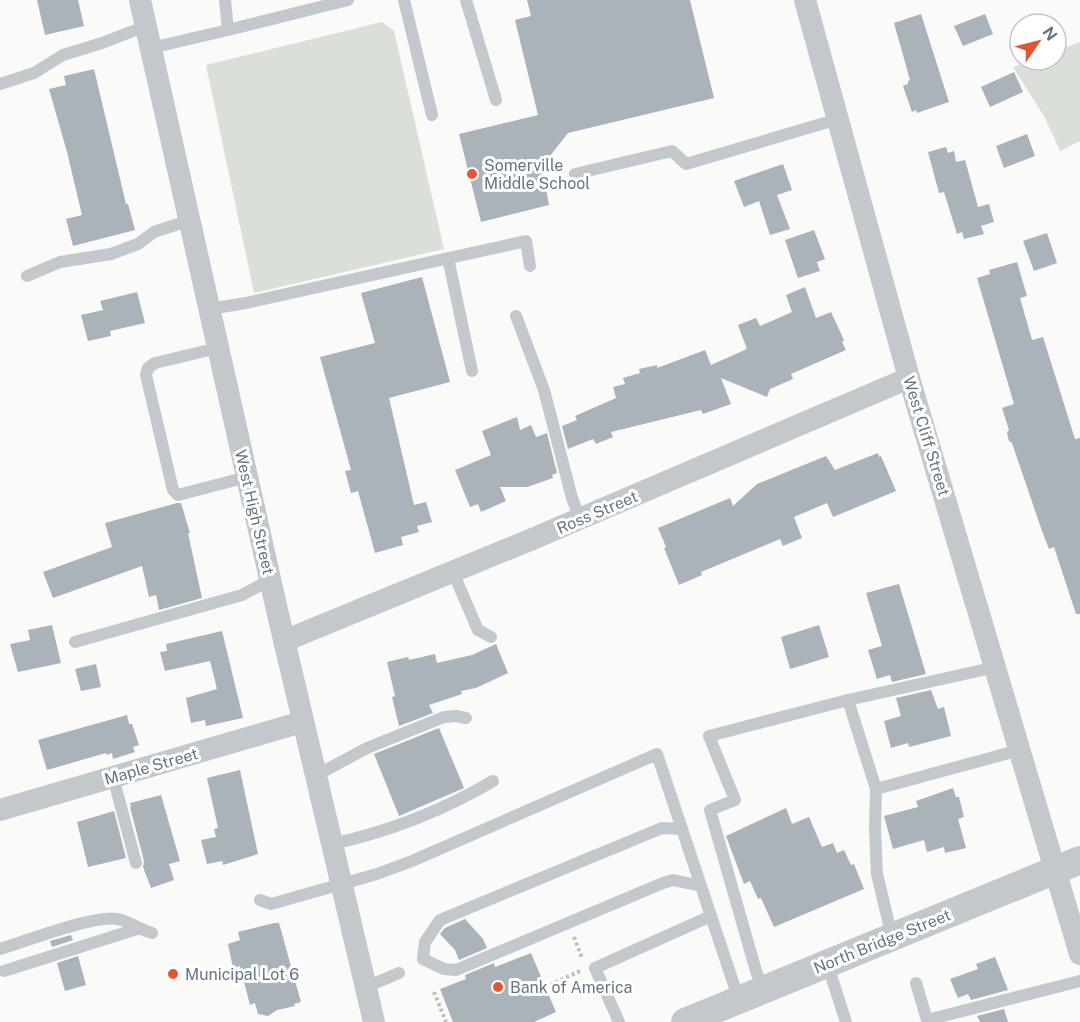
<svg xmlns="http://www.w3.org/2000/svg" width="1080" height="1022" viewBox="0 0 1080 1022" font-family="'Public Sans',sans-serif">
<style>
.green{fill:#dadfd7}
.building{fill:#aab3b9}
.lines{fill:none;stroke-linecap:round;stroke-linejoin:round}
.path{stroke:#bbbfc2;stroke-width:4;stroke-dasharray:3 3;stroke-linecap:butt}
.service{stroke:#c3c8cc;stroke-width:12}
.minor{stroke:#c3c8cc;stroke-width:22}
.tertiary{stroke:#c3c8cc;stroke-width:28}
.poi-dot{fill:#e4572e;stroke:#fff;stroke-width:2}
.labels{text-anchor:middle;stroke-width:6;stroke-linejoin:round;paint-order:stroke}
.poi-label{font-size:16px;fill:#657683;stroke:#fff;text-anchor:start}
.street-label{font-size:16px;fill:#657683;stroke:#fff}
</style>
<rect width="100%" height="100%" fill="#fafaf8"/>
<g class="green">
<path d="M382 22 394 31 444 249 254 293 206 65Z"/>
<path d="M1080 42V141L1060 151 1045 118 1013 67 1032 60H1056V51Z"/>
</g>
<g class="building">
<path d="M37 0H78L84 26 45 35Z"/>
<path d="M527 0H690L714 98 568 133 542 166 549 205 481 222 459 134 538 115 515 20 531 16Z"/>
<path d="M921 14 949 102 917 113 916 110 912 112 903 86 908 84V81L910 80 894 23Z"/>
<path d="M985 14 993 34 963 46 954 26Z"/>
<path d="M94 69 126 204H128L135 230 73 246 66 219 82 215 67 152 49 89 66 85 64 76Z"/>
<path d="M1014 72 1023 92 990 107 981 87Z"/>
<path d="M1027 134 1035 156 1004 168 996 146Z"/>
<path d="M946 147 948 153 954 151 956 162 965 160 978 207 989 204 994 222 981 226 984 234 964 239 962 232 957 234 944 192 939 193 928 152Z"/>
<path d="M783 164 792 190 777 195 790 229 770 235 759 201 744 207 734 181Z"/>
<path d="M814 230 825 259 817 262 820 271 798 278 785 240Z"/>
<path d="M1047 233 1057 263 1034 271 1023 241Z"/>
<path d="M1017 262 1027 296 1020 298 1032 340 1043 337 1075 439 1080 438V614H1076L1054 547 1049 549 1042 531 1012 443 1009 441 1007 433 1009 430 1002 408 1014 404 977 278 990 274 989 270Z"/>
<path d="M422 277 450 382 389 398 414 505 426 502 432 522 417 526 419 532 401 537 403 545 375 553 358 491 351 493 345 471 351 470 320 357 375 343 361 293Z"/>
<path d="M805 287 816 318 831 312 844 340 842 342 846 350 791 374 793 379 770 389 767 397 721 378 731 404 703 414 701 410 611 432 613 437 596 444 593 439 568 449 562 426 577 420 575 416 616 398 613 387 625 384 623 378 640 373 639 369 657 365V368L705 350 711 365 747 349 738 325 756 318 760 326 792 312 786 295Z"/>
<path d="M137 292 145 323 110 331 111 336 88 341 81 315 103 310 100 301Z"/>
<path d="M517 417 520 430 531 425 536 437 547 433 557 473 552 475 553 478 527 487H500L506 501 481 512 478 504 470 507 455 470 491 455 482 431Z"/>
<path d="M878 453 879 457 881 456 896 491 833 517 827 503 794 517 802 538 783 546 780 539 701 572 702 575 679 585 664 548 666 547 658 528 730 498 733 506 757 484 826 456 835 470Z"/>
<path d="M177 503H181L190 533H188L202 598 159 610 156 595 149 597 142 566 53 598 43 572 112 547 105 523Z"/>
<path d="M899 584 926 674 892 682 890 675 877 679 868 650 882 646 866 593Z"/>
<path d="M52 625 61 663 18 672 10 644 30 640 28 630Z"/>
<path d="M819 625 829 657 790 669 781 637Z"/>
<path d="M222 631 243 718 206 726 205 720 191 723 186 698 217 689 210 661 165 671 160 652 167 651 166 644Z"/>
<path d="M496 644 508 673 476 688 461 691 462 694 429 705 433 713 399 726 392 697 395 696 387 662 408 657 409 660 435 654 437 663 472 655Z"/>
<path d="M96 664 101 687 81 691 75 669Z"/>
<path d="M931 690 938 709 944 707 951 736 909 747 908 743 891 748 884 721 901 716 896 698Z"/>
<path d="M127 715 129 724H132L139 745 133 747 135 752 113 759 112 753 106 755V753L47 770 38 740Z"/>
<path d="M439 728 464 788 399 816 374 754Z"/>
<path d="M240 770 258 854 223 865 222 861 207 864 201 840 216 837 214 829 218 828 207 778Z"/>
<path d="M953 788 956 797H959L964 817 958 819 966 848 945 853 944 847 927 852 924 840 893 849 884 816 918 807 916 801Z"/>
<path d="M161 795 180 861 169 864 174 880 151 888 143 867 144 861 130 807 131 806 130 803Z"/>
<path d="M786 808 792 824 809 817 822 847 833 843 837 853 844 850 851 865 854 864 864 889 774 927 761 898 758 899 750 881 744 884 726 836Z"/>
<path d="M114 811 126 858 88 867 77 822Z"/>
<path d="M465 919 483 939 487 948 459 960 455 950 440 934 445 928Z"/>
<path d="M274 923H279L301 1002 294 1004 295 1006 277 1010 268 1016 258 1014 255 1003 250 1005 240 966 233 968 228 944 240 940 238 932Z"/>
<path d="M71 935 73 940 52 947 50 941Z"/>
<path d="M531 953 556 1012 534 1022H453L440 989 466 979 465 975 494 963 495 967Z"/>
<path d="M78 956 86 985 65 991 57 963Z"/>
<path d="M995 957 1008 990 971 1000 968 994 958 998 950 979 978 969 976 964Z"/>
<path d="M1004 1009 1008 1022H980L977 1016Z"/>
</g>
<g class="lines">
<g class="path">
<path d="M574 937 582 958"/>
<path d="M550 985 580 971"/>
<path d="M434 992 446 1022"/>
</g>
<g class="service">
<path d="M225 0 228 30 348 0"/>
<path d="M404 0 432 115"/>
<path d="M466 0 496 100"/>
<path d="M151 48 228 30"/>
<path d="M0 84 34 73 63 55 102 43 146 26"/>
<path d="M575 174 672 151 686 164 838 119"/>
<path d="M448 258 472 371"/>
<path d="M27 276 60 262 111 254 138 244 154 232 190 220"/>
<path d="M209 309 246 303 526 241 530 266"/>
<path d="M516 316 544 390 572 498 580 519"/>
<path d="M218 348 155 363 148 368 146 375 173 490 178 495 247 477"/>
<path d="M453 572 478 630 491 637"/>
<path d="M75 642 242 595 270 580"/>
<path d="M315 776 367 748 444 717 456 716 466 718"/>
<path d="M113 777 136 863"/>
<path d="M876 789 848 700 996 667"/>
<path d="M682 829 662 828 440 920 425 942 423 959 444 969 456 970 663 883 673 880 701 886"/>
<path d="M332 844C387 832 444 810 493 781"/>
<path d="M260 900 271 904 377 874 412 861 657 754 739 1000"/>
<path d="M892 937 877 874 875 830 876 789 1020 750"/>
<path d="M0 949C27 941 93 915 117 919 127 920 140 930 152 933"/>
<path d="M827 963 846 1022"/>
<path d="M4 971 137 929"/>
<path d="M916 983 927 1020 1080 981"/>
<path d="M366 987 399 973"/>
<path d="M763 990 756 971 710 810 735 800 709 736 848 700"/>
<path d="M619 1022 595 968 711 916"/>
</g>
<g class="minor">
<path d="M140 0 277 610 374 1022"/>
<path d="M805 0 909 378 1080 954"/>
<path d="M284 641 530 540 909 378"/>
<path d="M0 810 302 722"/>
</g>
<path class="tertiary" d="M685 1022 1080 860"/>
</g>
<g class="poi-dot">
<circle cx="472" cy="174" r="6"/>
<circle cx="173" cy="974" r="6"/>
<circle cx="498" cy="987" r="6"/>
</g>
<g class="labels">
<g class="poi-label">
<text x="484" y="171">Somerville<tspan x="484" dy="18">Middle School</tspan></text>
<text x="185" y="980">Municipal Lot 6</text>
<text x="510" y="993">Bank of America</text>
</g>
<g class="street-label">
<text transform="translate(927 436) rotate(73)" y="6">West Cliff Street</text>
<text transform="translate(255 512) rotate(77)" y="6">West High Street</text>
<text transform="translate(597 512) rotate(-23)" y="6">Ross Street</text>
<text transform="translate(151 766) rotate(-16)" y="6">Maple Street</text>
<text transform="translate(882 941) rotate(-22)" y="6">North Bridge Street</text>
</g>
</g>
<g transform="translate(1038 42) rotate(55)"><circle r="28" fill="#ffffff" stroke="#c1c8cd" stroke-width="1.5"/>
<path d="M0-4.5L10 22L0 15L-10 22Z" fill="#e4572e"/>
<text y="-9" font-size="16" font-weight="bold" text-anchor="middle" fill="#657683">N</text>
</g>
</svg>
